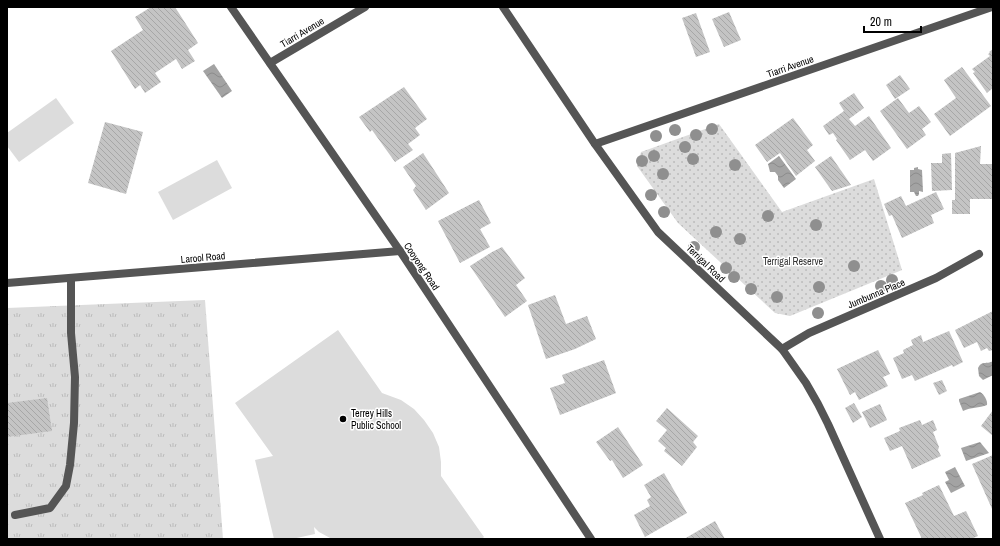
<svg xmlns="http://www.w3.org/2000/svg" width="1000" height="546" viewBox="0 0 1000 546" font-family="'Archivo Narrow',sans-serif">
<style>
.grass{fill:url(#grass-tufts)}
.park{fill:url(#park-dots)}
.pitch{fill:#dcdcdc}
.water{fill:url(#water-waves)}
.building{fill:url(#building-back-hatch)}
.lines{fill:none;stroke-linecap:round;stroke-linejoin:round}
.service{stroke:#555;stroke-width:8}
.minor{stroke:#555;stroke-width:8}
.tree{fill:#8f8f8f}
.poi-dot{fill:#000;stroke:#fff;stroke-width:1.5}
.labels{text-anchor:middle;stroke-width:3;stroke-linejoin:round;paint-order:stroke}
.street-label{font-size:10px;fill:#000;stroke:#fff}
.park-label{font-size:10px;fill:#333;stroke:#fff}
.poi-label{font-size:10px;fill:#000;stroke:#fff;text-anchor:start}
</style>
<defs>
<pattern id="grass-tufts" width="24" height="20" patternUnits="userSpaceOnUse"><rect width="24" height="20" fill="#dcdcdc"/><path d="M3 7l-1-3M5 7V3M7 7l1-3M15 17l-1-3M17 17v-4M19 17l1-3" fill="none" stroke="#bbb"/></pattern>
<pattern id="park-dots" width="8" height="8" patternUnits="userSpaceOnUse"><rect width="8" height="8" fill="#dcdcdc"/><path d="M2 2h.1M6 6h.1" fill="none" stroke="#bbb" stroke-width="1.8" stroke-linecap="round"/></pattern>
<pattern id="water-waves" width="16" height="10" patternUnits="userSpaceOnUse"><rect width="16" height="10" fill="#a3a3a3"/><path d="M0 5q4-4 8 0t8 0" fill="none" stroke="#8b8b8b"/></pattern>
<pattern id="building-back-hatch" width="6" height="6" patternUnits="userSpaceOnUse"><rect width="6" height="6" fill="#c4c4c4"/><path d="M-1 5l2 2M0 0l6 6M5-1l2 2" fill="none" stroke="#a7a7a7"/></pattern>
</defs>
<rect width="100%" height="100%" fill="#fff"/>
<path class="grass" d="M205 300 223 539H7V308Z"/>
<path class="park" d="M719 124 782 212 874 179 902 270 790 316 775 313 678 223 637 166 641 152Z"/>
<g class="pitch">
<path d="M56 98 74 123 19 162 7 146V133Z"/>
<path d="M217 160 232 188 173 220 158 192Z"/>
<path d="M338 330 382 393 401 400 414 409 424 420 433 433 439 447 441 462V476L484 537 482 539H332L319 532 314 527 315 534 292 539H274L255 460 273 456 235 403Z"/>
</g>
<g class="water">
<path d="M214 64 232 91 222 98 203 71Z"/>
<path d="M779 156 796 179 784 188 778 180V176L775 172H770L768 164Z"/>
<path d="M918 167V169L922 170 923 192 919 191V194L918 196H916L914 192H910V170H914V168Z"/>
<path d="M993 361V375L983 380 979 376 978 368C982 360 986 365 993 361Z"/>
<path d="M980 392C984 394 988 401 987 405 979 408 971 407 963 411L959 401V399Z"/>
<path d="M980 442 989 453 966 461 961 448Z"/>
<path d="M955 467 965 486 951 493 945 482 949 480 945 472Z"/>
</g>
<g class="building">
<path d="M151 7H175L198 43 188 50 195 61 182 69 176 59 155 73 161 82 145 93 140 85 135 89 111 51 143 30 135 17Z"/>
<path d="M729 12 741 40 724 47 712 19Z"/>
<path d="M696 13 710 52 696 57 682 18Z"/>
<path d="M993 49V88L987 93 973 73 975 72 972 69 990 56 988 54 990 53 989 52Z"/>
<path d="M962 67 991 106 950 136 934 114 956 98 944 80Z"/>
<path d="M900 75 910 89 895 99 886 85Z"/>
<path d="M404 87 427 119 415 128 420 135 408 144 413 150 395 162 372 130 370 132 359 117Z"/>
<path d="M854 93 864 108 849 119 855 126 869 116 891 148 873 161 865 150 850 160 836 140 837 139 833 133 829 135 823 126 844 111 839 103Z"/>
<path d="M898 98 909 113 919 106 931 122 922 129 926 135 907 149 880 111Z"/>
<path d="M793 118 813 145 807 150 815 161 796 176 780 153 767 162 755 145Z"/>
<path d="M105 122 143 132 126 194 88 183Z"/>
<path d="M981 146 980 164H993V199H970V214H952V200H955V153Z"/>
<path d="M423 153 449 193 426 210 413 190 416 186 403 167Z"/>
<path d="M951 153 952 190 932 191 931 163H942V154Z"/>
<path d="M831 156 851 185 832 191 815 167Z"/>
<path d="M936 192 944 209 931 215 934 223 902 238 892 215 889 216 884 204 901 196 906 206Z"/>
<path d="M479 200 491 223 480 229 490 247 460 263 438 221Z"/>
<path d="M502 247 525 278 516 285 527 301 505 317 470 266 492 252Z"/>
<path d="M555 295 566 324 587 316 596 339 575 349 546 359 528 305Z"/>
<path d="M993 311V350L989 351 987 348 981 351 977 342 964 348 955 330Z"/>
<path d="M949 331 963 362 953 367 952 365 915 381 912 375 902 379 893 358 904 353 903 350 913 345 911 340 921 335 923 342Z"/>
<path d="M878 350 890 374 883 377 888 386 859 400 855 392 850 395 837 369Z"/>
<path d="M604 360 616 393 560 415 550 388 565 383 562 375Z"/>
<path d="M942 380 947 391 939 395 933 383Z"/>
<path d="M47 398 52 431 7 437V403Z"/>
<path d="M854 403 862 417 853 423 845 408Z"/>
<path d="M880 404 887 420 870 428 862 412Z"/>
<path d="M667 408 698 436 693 442 697 447 682 466 664 451 666 448 658 441 667 430 656 421Z"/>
<path d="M993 410V436L981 426Z"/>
<path d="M920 420 922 425 933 420 937 430 933 432 939 447 938 450 941 456 912 469 902 446 890 451 884 438 900 431 899 428Z"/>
<path d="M618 427 643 465 623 478 612 460 610 461 596 442Z"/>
<path d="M993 455V511L972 464Z"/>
<path d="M664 473 687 513 645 537 634 515 650 506 647 500 651 497 644 485Z"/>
<path d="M939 485 954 516 966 511 978 536 971 539H922L905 503 923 495 922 493Z"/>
<path d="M715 521 725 539H684Z"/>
</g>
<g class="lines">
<path class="service" d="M15 515 50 508 66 486 70 465 74 423 75 377 71 333V278"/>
<g class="minor">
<path d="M231 7 400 251 591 539"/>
<path d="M503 7 595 144 658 232 782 349 806 383 818 404 828 424 880 539"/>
<path d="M270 63 365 7"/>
<path d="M595 144 992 7"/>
<path d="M7 283 400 251"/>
<path d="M782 349 809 333 936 278 979 254"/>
</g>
</g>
<g class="tree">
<circle cx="712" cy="129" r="6"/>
<circle cx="675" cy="130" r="6"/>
<circle cx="696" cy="135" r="6"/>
<circle cx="656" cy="136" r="6"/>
<circle cx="685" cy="147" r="6"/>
<circle cx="654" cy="156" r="6"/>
<circle cx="693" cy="159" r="6"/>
<circle cx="642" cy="161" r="6"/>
<circle cx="735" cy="165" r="6"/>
<circle cx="663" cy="174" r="6"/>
<circle cx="651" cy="195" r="6"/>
<circle cx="664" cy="212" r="6"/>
<circle cx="768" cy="216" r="6"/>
<circle cx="816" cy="225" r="6"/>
<circle cx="716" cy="232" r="6"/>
<circle cx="740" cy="239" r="6"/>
<circle cx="694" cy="247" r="6"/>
<circle cx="854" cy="266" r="6"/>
<circle cx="726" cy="268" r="6"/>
<circle cx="734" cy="277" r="6"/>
<circle cx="892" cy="280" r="6"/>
<circle cx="881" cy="286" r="6"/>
<circle cx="819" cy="287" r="6"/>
<circle cx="751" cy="289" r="6"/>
<circle cx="777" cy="297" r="6"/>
<circle cx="818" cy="313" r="6"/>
</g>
<circle class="poi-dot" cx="343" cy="419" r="4"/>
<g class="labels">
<g class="street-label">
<text transform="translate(302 32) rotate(-31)" y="4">Tiarri Avenue</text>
<text transform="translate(790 66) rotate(-19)" y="4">Tiarri Avenue</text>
<text transform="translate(203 257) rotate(-5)" y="4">Larool Road</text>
<text transform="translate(706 263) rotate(44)" y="4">Terrigal Road</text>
<text transform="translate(422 266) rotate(56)" y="4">Cooyong Road</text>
<text transform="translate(876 293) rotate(-23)" y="4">Jumbunna Place</text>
</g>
<g class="park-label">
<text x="793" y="265">Terrigal Reserve</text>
</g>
<g class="poi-label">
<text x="351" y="417">Terrey Hills<tspan x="351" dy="12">Public School</tspan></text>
</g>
</g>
<rect width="1000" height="546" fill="none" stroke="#000000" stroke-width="16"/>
<path d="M864 26v6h57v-6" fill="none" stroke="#000000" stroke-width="2"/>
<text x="870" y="26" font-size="12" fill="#000000" stroke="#ffffff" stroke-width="3" paint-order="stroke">20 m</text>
</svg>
